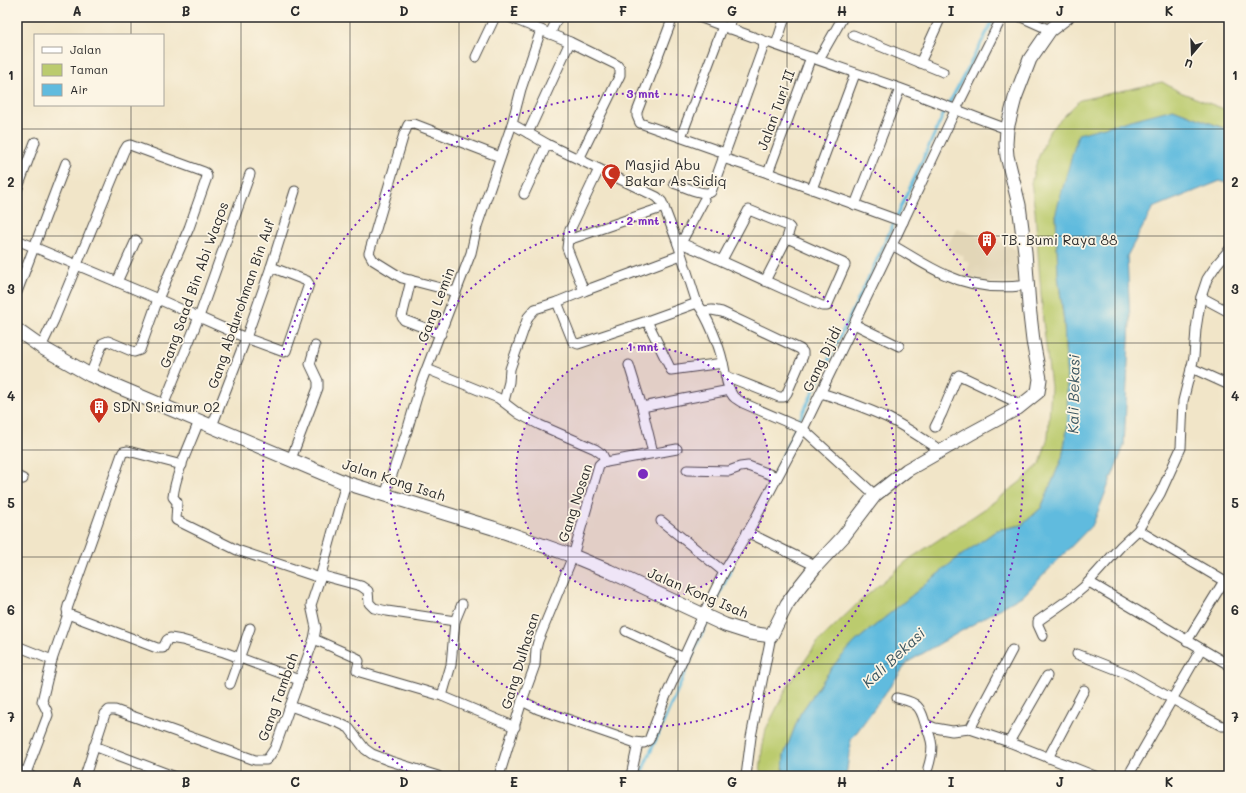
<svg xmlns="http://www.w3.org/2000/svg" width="1246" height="793" viewBox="0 0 1246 793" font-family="Mali,sans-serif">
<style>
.built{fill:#e2d6b7}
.green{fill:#bbcb6e;stroke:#737b4c}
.water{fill:#60bbde;stroke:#467384}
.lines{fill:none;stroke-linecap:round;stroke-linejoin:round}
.stream{stroke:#60bbde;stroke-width:3}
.street-casing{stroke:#494743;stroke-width:11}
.secondary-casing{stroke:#494743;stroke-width:15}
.street{stroke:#fff;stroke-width:9}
.secondary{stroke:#fff;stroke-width:13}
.grid{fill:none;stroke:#2b2b2b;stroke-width:1;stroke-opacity:0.55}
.ring{fill:none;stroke:#7b2cbf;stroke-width:2;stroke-dasharray:2 4}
.labels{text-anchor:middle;stroke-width:3.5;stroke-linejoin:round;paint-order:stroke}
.street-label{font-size:14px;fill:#2b2b2b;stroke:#fcf5e5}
.poi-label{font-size:14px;fill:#2b2b2b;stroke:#fcf5e5;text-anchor:start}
.water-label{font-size:15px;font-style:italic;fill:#3b5661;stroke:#fcf5e5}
.centre{fill:#7b2cbf;stroke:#fcf5e5;stroke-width:2}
.ring-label{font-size:12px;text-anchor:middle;font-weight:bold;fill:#7b2cbf;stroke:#fcf5e5;stroke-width:3.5;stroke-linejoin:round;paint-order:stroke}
.neatline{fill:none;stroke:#2b2b2b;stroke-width:1.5}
.grid-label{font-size:13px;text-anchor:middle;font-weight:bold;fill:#2b2b2b}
</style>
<rect width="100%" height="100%" fill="#fcf5e5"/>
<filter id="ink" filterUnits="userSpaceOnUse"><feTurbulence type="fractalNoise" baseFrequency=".025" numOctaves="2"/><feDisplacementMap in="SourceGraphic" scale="8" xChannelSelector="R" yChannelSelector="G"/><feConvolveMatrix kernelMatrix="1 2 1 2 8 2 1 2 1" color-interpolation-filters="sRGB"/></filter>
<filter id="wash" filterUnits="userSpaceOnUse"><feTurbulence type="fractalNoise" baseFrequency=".012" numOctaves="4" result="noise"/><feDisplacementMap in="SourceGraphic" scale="16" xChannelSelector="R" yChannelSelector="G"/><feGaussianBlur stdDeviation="0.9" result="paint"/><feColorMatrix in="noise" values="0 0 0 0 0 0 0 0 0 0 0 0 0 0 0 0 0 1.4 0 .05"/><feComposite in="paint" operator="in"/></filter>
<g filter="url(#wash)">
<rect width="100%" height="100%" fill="#f1e5c8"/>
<path class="built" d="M957 228 979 237 981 233 1019 251 1021 282 989 283 964 277 970 263 963 260 964 256 946 248Z"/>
<path class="green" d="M1162 82 1180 92 1229 111V130L1173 109 1056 212 1058 275 1064 322 1067 385 1068 425 1062 458 1041 508 1022 525 997 530 955 560 855 642 833 666 800 714 784 755 783 776H760L762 750 766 729 789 684 817 643 856 605 908 560 983 510 1019 483 1040 464 1048 437 1051 387 1043 321 1035 211 1031 183 1037 161 1050 130 1080 100Z"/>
<path class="water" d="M1173 109 1229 130V184L1220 181 1153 208 1127 256 1130 321 1124 446 1093 524 1025 594 908 662 851 740 846 776H783L784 755 800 714 833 666 855 642 955 560 997 530 1022 525 1041 508 1062 458 1068 425 1067 385 1064 322 1058 275 1056 212 1078 134Z"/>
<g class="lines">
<g class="stream">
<path d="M775 473 794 431 868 279 945 111 995 17"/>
<path d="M710 615 732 567"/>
<path d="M640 776 708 620"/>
</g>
</g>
</g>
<g filter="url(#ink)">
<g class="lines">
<defs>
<g id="street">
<path d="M509 17 570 42 617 65 620 69V75L579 159"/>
<path d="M673 17 637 112V116L640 123 725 153"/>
<path d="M699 17C765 42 832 65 899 88 935 101 971 116 1007 129"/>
<path d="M1021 17 1050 30"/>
<path d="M729 29 732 17"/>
<path d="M550 34 558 17"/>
<path d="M853 35 943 72"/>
<path d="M570 42 528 133 547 144 657 197 662 202 678 244 697 303C708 317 719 345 723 363 726 374 726 387 733 396 735 399 740 401 743 403L803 429 875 495"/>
<path d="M776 45 785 17"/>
<path d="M476 57 495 17"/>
<path d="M819 59 843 17"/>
<path d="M920 63 941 17"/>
<path d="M528 133 512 124 521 89 541 30"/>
<path d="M681 137 723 26"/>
<path d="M723 158 768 173 903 222"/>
<path d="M768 173 811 57"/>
<path d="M674 183C682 186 703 196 711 192L765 42"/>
<path d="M812 189 855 74"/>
<path d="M17 190 35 142"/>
<path d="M524 194 547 144"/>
<path d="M855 205 900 89"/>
<path d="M17 240 158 299 246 338 284 352 286 351 309 284 307 281 271 267"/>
<path d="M568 240 664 207"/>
<path d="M681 243 704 200"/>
<path d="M678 244 681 243C728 263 775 286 822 306H827L845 265 843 263 787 238"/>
<path d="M892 245C910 255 927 267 946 275 972 287 1000 289 1028 285"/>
<path d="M681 255 584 291 557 302 573 342 578 344 647 321 697 303"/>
<path d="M722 260 748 211 749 210 788 226 790 228 787 238 765 281"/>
<path d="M411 280 402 317 404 320 441 334"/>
<path d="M117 282 136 240"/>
<path d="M584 291 567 248 569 232 599 169"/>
<path d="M17 292 66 163"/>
<path d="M456 292 402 278 373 260 369 253 404 134 408 125 414 124 500 157"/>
<path d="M1201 297 1229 312"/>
<path d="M703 311 712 310 722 312 800 349 803 352V356L787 393 784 397H779L726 376"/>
<path d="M647 321 671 370 723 363"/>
<path d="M854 324 899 346"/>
<path d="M41 347 54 320 124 151 127 146 130 145 204 172 206 173 207 177 189 228 158 299 140 350 134 352 108 341 103 343 90 375"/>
<path d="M629 365 642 407 653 453"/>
<path d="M427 369 498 398 519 414 540 425 595 449 602 454 606 462"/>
<path d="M1191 369 1196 370 1229 385"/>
<path d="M821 393C844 400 866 408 888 418 906 427 923 439 940 450"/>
<path d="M504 401 509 382 510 369 528 317 535 309 557 302"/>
<path d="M163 406 199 317 250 174"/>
<path d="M642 407 730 390"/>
<path d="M199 421C190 445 176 472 173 497L177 502 176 520 237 550 320 578 324 576 361 586 368 591 369 603 374 608 387 611 455 621 462 604"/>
<path d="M212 426 246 338 271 267 295 191"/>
<path d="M935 427 942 413 957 377 959 375 1022 405"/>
<path d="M291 459 318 388V381L310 364 315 346"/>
<path d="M182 465 128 451 123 452 122 454 68 606 67 610 68 614 157 648H163L167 640 170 638 182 640 224 652 299 680"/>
<path d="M687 470 729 471 740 467 748 466 777 477"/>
<path d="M17 476 23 479"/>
<path d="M385 495 407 431 421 383 471 253 477 226 512 124"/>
<path d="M661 521 724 572"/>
<path d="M1138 530 1160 494 1181 448 1183 401 1194 357 1196 329 1201 297 1207 279 1217 264 1229 250"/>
<path d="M747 532 816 566"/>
<path d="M1089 582 1229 665"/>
<path d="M626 631 684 658"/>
<path d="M1043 636 1038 625V621L1072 597 1084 587 1121 546 1138 530 1229 584"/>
<path d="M314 639 357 658 359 661 357 670 360 672 442 696 515 727"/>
<path d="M1187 641 1224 581"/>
<path d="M17 646 52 660"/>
<path d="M1077 654 1128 674 1199 714 1222 726H1229"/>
<path d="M230 684 250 628"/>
<path d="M442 696 451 665 455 621"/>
<path d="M897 698C904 700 912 701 917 706 922 711 923 717 925 723 933 742 934 748 928 768"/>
<path d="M522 701 538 709 633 742 644 743 649 740 665 698 703 615 724 572 753 523 803 429 892 245 955 111 1002 17"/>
<path d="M290 706 339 723 349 728 365 749 372 754 390 761 438 776"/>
<path d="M926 724 935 728 952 731 970 729 1009 742 1095 776"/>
<path d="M970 729 1012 650"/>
<path d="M1009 742 1047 676"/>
<path d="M94 746 173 776"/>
<path d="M1048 758 1084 690"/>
<path d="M17 769 31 776"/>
<path d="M26 773 48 715 47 711 42 701 52 660 68 614"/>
<path d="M85 776 105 714 109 710H115L255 760H266L269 757 275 748 314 639 316 628 311 605 320 578 346 483"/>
<path d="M499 776 522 701 535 665 536 649 538 641 573 556 599 465 601 463 677 449"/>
<path d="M631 776 638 743"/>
<path d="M746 776 751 737 771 636"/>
<path d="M1128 776 1201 649"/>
</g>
<path id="secondary" d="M17 330 41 347 90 375 346 483 493 528 573 556 609 571 725 625 750 633 771 636 787 604 800 586 816 566 843 537 875 495 907 470 970 434 1018 408 1038 392 1040 379 1033 341 1029 306 1025 252 1019 205 1007 156 1006 144 1007 129 1015 98 1030 59 1050 30 1067 17"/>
</defs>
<use href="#street" class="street-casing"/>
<use href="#secondary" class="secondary-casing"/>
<use href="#street" class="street"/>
<use href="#secondary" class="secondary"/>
</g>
</g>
<path class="grid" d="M131 17V35M241 17V776M350 17V776M459 17V776M568 17V776M678 17V776M787 17V776M896 17V776M1005 17V776M1115 17V776M131 105V776M17 129H1229M17 236H1229M17 343H1229M17 450H1229M17 557H1229M17 664H1229"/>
<circle cx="643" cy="474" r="127" fill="#7b2cbf" fill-opacity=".12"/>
<g class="ring">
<circle cx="643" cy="474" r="127"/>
<circle cx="643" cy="474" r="253"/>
<path d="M412 775A380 380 0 1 1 874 775"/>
</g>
<defs>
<symbol id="mosque-pin" viewBox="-11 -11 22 30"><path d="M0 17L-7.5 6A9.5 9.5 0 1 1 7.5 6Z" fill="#c8321e" stroke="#fcf5e5"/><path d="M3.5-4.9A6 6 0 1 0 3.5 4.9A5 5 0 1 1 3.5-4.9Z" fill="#fff"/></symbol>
<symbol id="building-pin" viewBox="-11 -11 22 30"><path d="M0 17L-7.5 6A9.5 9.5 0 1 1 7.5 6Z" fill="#c8321e" stroke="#fcf5e5"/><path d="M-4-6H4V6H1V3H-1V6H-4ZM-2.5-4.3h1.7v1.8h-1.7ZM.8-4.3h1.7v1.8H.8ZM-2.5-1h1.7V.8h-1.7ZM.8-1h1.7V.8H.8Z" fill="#fff"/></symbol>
</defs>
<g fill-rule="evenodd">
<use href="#mosque-pin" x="600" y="162" width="22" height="30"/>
<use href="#building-pin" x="976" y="229" width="22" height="30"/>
<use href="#building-pin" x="88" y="396" width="22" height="30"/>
</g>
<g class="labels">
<g class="street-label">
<text transform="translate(776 110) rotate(-70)" y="5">Jalan Turi II</text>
<text transform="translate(194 285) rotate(-70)" y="5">Gang Saad Bin Abi Waqos</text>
<text transform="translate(241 304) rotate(-71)" y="5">Gang Abdurohman Bin Auf</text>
<text transform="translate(436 305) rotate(-69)" y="5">Gang Lemin</text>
<text transform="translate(822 359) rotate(-64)" y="5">Gang Djidi</text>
<text transform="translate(394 480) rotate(18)" y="5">Jalan Kong Isah</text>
<text transform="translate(575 503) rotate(-72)" y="5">Gang Nosan</text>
<text transform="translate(698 593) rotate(23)" y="5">Jalan Kong Isah</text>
<text transform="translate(520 661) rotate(-73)" y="5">Gang Dulhasan</text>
<text transform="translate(278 697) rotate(-70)" y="5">Gang Tambah</text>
</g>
<g class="poi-label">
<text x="625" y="170">Masjid Abu<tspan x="625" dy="16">Bakar As-Sidiq</tspan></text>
<text x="1001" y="245">TB. Bumi Raya 88</text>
<text x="113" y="412">SDN Sriamur 02</text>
</g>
<g class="water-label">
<text transform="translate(1074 394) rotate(-89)" y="5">Kali Bekasi</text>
<text transform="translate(894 658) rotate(-43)" y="5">Kali Bekasi</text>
</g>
</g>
<circle cx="643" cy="474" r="6" class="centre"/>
<g class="ring-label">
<text x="643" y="98">3 mnt</text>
<text x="643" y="225">2 mnt</text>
<text x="643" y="351">1 mnt</text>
</g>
<rect width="1246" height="793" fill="none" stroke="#fcf5e5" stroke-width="44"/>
<rect x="34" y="34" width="130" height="72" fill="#fcf5e5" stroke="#a8a49b"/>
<rect x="42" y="47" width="20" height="6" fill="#ffffff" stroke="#a8a49b"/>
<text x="70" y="54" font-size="12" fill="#2b2b2b">Jalan</text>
<rect x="42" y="64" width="20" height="12" fill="#bbcb6e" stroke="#a8a49b"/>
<text x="70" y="74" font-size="12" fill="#2b2b2b">Taman</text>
<rect x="42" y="84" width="20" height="12" fill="#60bbde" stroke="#a8a49b"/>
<text x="70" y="94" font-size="12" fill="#2b2b2b">Air</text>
<g transform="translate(1192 54) rotate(199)" stroke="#fcf5e5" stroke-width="3" paint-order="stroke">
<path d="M0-3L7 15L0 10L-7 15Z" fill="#2b2b2b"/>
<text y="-6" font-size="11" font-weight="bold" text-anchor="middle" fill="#2b2b2b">U</text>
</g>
<rect x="22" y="22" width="1202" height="749" class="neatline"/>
<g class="grid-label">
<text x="77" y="16">A</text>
<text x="186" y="16">B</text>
<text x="295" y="16">C</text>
<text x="404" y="16">D</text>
<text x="514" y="16">E</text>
<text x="623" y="16">F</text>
<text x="732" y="16">G</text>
<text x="842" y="16">H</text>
<text x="951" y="16">I</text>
<text x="1060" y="16">J</text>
<text x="1169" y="16">K</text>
<text x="11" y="80">1</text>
<text x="1235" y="80">1</text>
<text x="11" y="187">2</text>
<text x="1235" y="187">2</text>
<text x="11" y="294">3</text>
<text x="1235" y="294">3</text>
<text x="11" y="401">4</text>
<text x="1235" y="401">4</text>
<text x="11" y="508">5</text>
<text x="1235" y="508">5</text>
<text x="11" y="615">6</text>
<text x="1235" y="615">6</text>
<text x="11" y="722">7</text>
<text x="1235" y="722">7</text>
<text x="77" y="787">A</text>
<text x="186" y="787">B</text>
<text x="295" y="787">C</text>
<text x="404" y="787">D</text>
<text x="514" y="787">E</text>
<text x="623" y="787">F</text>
<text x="732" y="787">G</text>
<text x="842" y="787">H</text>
<text x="951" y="787">I</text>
<text x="1060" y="787">J</text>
<text x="1169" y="787">K</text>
</g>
</svg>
